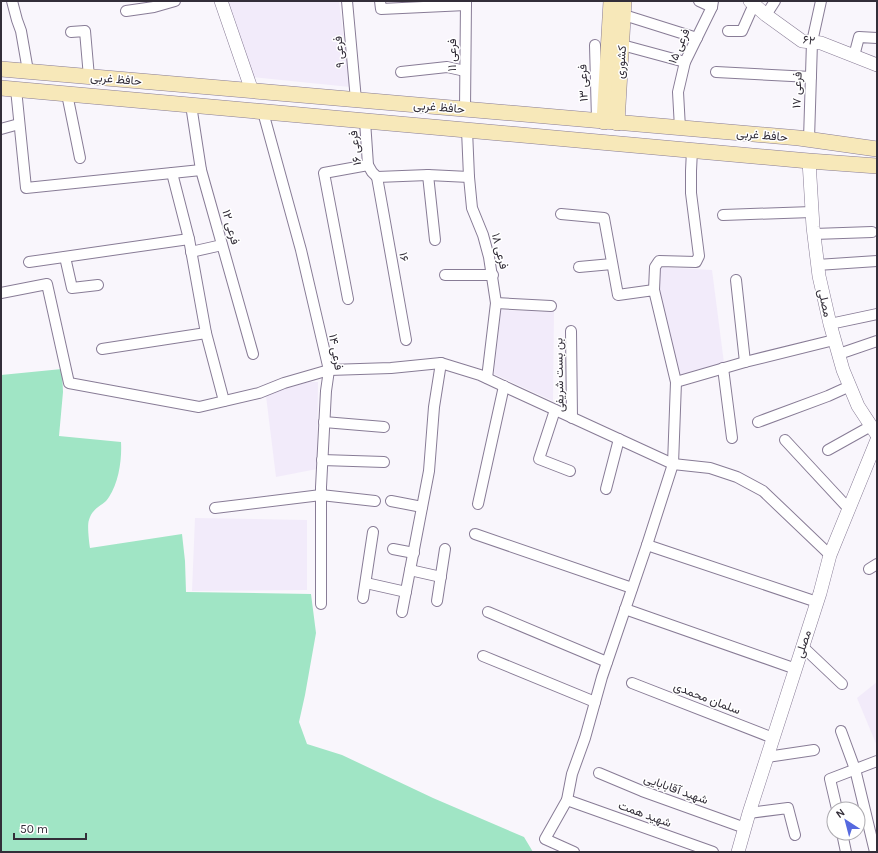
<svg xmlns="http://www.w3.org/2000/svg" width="878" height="853" viewBox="0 0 878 853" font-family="Karla,Vazirmatn,sans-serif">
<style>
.built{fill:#f2ebfa}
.green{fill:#a0e5c5}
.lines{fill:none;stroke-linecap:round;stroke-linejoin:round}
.minor-casing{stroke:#887c96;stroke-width:12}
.tertiary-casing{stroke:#887c96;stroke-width:14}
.secondary-casing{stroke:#887c96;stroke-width:16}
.minor{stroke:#fff;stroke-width:10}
.tertiary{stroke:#fff;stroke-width:13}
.secondary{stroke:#f7e8b9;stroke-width:15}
.labels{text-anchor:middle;stroke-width:3;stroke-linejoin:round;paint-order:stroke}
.street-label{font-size:12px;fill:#332e39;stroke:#fff}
</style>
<rect width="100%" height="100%" fill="#f9f6fc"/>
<g class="built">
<path d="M226 1H339L350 87 252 77Z"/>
<path d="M659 267 712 270 724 363 679 376 657 283Z"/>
<path d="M501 310 554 312 553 401 494 374Z"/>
<path d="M310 382H318L317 469 276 477 266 396 291 386Z"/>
<path d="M195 518 307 520V590L192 591Z"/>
<path d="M877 682V746L857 698Z"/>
</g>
<path class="green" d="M62 369 63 392 59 436 121 442C122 459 119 482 109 497 104 506 93 506 89 520 87 525 89 541 90 548L182 534 185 561 186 592 311 594 316 633 305 695 299 722 307 744 342 755 433 798 524 837 533 852H1V375Z"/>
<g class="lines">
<defs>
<g id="minor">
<path d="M12 1 17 20 21 31 28 71"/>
<path d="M347 1 356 100"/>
<path d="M380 1 381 9 466 5"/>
<path d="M699 1 712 7"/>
<path d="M126 11 154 7 175 1"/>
<path d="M624 15 697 38"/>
<path d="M766 15 775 1"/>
<path d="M728 31H742L754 4"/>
<path d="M71 32 85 31 89 77"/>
<path d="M595 45 597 120"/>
<path d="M622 45 685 62"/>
<path d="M854 56 859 37 877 38"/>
<path d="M401 72 447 67 465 71"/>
<path d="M716 72 811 77"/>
<path d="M16 89 26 188 201 170"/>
<path d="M67 94 80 158"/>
<path d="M191 105 201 170 253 354"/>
<path d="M465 109 466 1"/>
<path d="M263 112 301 250 329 370 326 391 321 487V604"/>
<path d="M365 121 368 165 372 172 377 177 428 175 469 177"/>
<path d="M680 128 678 92 685 62 712 7 713 1"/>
<path d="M1 129 19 124"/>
<path d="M467 130 469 177 472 208 483 235 489 257 496 303 487 378"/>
<path d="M809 139 812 42 821 1"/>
<path d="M172 173 189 239 206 333 224 401"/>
<path d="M428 175 435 240"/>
<path d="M377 177 406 340"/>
<path d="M561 214 604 218 618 295 654 290 676 382 673 464 647 545 602 677 585 738 572 774 567 800 545 839 574 852"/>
<path d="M723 215 812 212"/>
<path d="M814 234 872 232"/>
<path d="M191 252 222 245"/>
<path d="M65 257 72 288 98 285"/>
<path d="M29 262 189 239"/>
<path d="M817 265 877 261"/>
<path d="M579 267 612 264"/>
<path d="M445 275H493"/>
<path d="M736 280 745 362"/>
<path d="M654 290 655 267 659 261 696 262 699 256 691 193V171L692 150"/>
<path d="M1 293 47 284 69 383 199 407 259 393 284 383 329 370 391 368 441 363 480 375 512 390 673 464 710 468 737 477 763 491 830 555"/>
<path d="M348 299 324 173 368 165"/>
<path d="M496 303 551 306"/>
<path d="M830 324 877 314"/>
<path d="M571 331 572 418"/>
<path d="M102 349 206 333"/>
<path d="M839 354 877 341"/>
<path d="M723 368 732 438"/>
<path d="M676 382 745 362 834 340"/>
<path d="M555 410 539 459 570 471"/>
<path d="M324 422 384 427"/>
<path d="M758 422 828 396 850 386"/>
<path d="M785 440 849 509"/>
<path d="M828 450 871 426"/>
<path d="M322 460 384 462"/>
<path d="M606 489 619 439"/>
<path d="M391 501 422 507"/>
<path d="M478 504 504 386"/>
<path d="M215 508 321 495 375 501"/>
<path d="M475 534 632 588"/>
<path d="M647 545 817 602"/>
<path d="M393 549 414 553"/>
<path d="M869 569 877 564"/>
<path d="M410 570 441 577"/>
<path d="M366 583 406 592"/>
<path d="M363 598 373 532"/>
<path d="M437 601 445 549"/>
<path d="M625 609 796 669"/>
<path d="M402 612 429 471 434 407 441 363"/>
<path d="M488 612 607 662"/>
<path d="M803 647 842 684"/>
<path d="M483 656 595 702"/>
<path d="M632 683 773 738"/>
<path d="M841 731 855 769 875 852"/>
<path d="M767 757 814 750"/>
<path d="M599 773 642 791 745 828"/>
<path d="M567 800 713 852"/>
<path d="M837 809 830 779 877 761"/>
<path d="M749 813 788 808 795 835"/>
<path d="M842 833 846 852"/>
</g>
<g id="tertiary">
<path d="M221 1 252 91"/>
<path d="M750 1 766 15 802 41 821 43 877 65"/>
<path d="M809 161 813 227 819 276 830 324 843 370 858 406 877 435"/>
<path d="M738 852 749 813 820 593 830 555 877 440"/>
</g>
<g id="secondary">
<path d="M1 69 799 138 877 149"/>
<path d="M1 88 809 161 877 166"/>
<path d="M604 122 611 1"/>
<path d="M617 123 624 1"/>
</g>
</defs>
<use href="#minor" class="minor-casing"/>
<use href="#tertiary" class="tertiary-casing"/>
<use href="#secondary" class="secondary-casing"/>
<use href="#minor" class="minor"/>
<use href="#tertiary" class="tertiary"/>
<use href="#secondary" class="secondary"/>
</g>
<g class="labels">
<g class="street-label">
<text transform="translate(809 40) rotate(10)" y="4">۶۲</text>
<text transform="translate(679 46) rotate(-67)" y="4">فرعی ۱۵</text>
<text transform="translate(339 52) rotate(-95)" y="4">فرعی ۹</text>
<text transform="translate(452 55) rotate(-90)" y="4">فرعی ۱۱</text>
<text transform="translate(621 62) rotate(-86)" y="4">کشوری</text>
<text transform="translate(116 79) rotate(5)" y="4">حافظ غربی</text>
<text transform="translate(583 83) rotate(-92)" y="4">فرعی ۱۳</text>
<text transform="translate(797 90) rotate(-88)" y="4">فرعی ۱۷</text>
<text transform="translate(439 107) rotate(5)" y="4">حافظ غربی</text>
<text transform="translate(762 135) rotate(5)" y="4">حافظ غربی</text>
<text transform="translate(355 148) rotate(-97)" y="4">فرعی ۱۶</text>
<text transform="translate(231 227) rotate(74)" y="4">فرعی ۱۲</text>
<text transform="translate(500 251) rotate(76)" y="4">فرعی ۱۸</text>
<text transform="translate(404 257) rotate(80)" y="4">۱۶</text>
<text transform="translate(825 303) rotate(77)" y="4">مصلی</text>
<text transform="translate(336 352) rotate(80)" y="4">فرعی ۱۴</text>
<text transform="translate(559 375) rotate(-91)" y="4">بن بست شریفی</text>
<text transform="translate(803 644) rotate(-72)" y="4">مصلی</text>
<text transform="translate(707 698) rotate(21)" y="4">سلمان محمدی</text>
<text transform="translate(676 789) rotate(20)" y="4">شهید آقابابایی</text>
<text transform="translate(645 814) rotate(20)" y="4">شهید همت</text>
</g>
</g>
<rect width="878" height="853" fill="none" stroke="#332e39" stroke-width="4"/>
<g transform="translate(846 821) rotate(324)"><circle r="19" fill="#ffffff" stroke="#adabb0"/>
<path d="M0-3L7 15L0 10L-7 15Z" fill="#5669df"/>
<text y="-6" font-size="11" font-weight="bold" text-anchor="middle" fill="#332e39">N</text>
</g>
<path d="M14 833v6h72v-6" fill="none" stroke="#332e39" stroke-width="2"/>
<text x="20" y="833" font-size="12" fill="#332e39" stroke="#ffffff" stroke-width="3" paint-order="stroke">50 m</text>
</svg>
